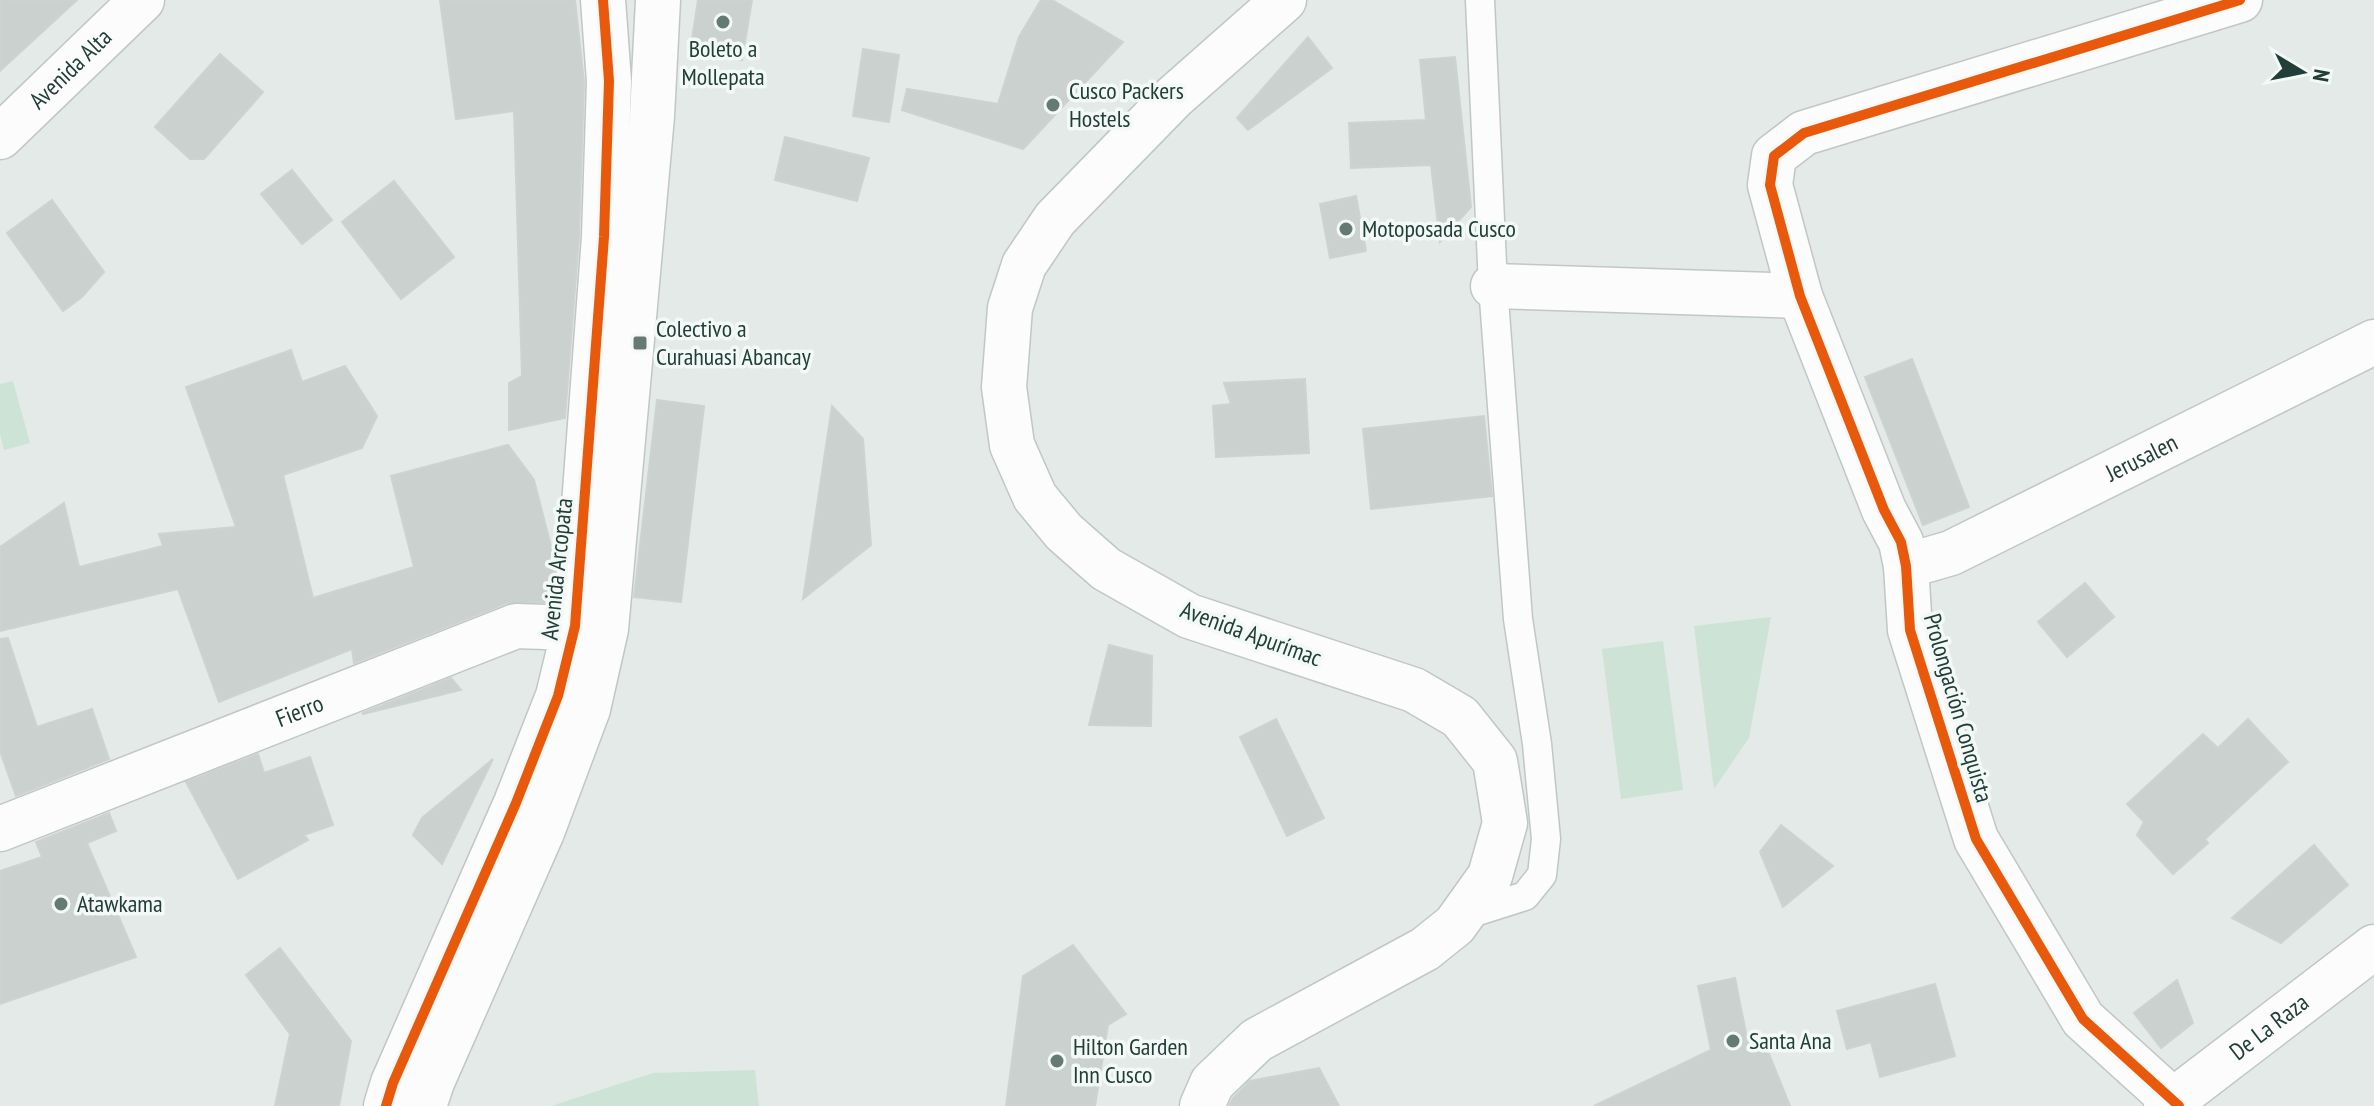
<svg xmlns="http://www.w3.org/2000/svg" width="2374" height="1106" viewBox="0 0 2374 1106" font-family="'PT Sans Narrow',sans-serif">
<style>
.green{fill:#cde3d5}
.building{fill:#cbd1cf;stroke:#cdd3d0;stroke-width:2}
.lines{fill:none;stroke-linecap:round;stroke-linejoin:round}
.service-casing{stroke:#c1c7c5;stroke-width:31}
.minor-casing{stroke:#c1c7c5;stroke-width:47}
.secondary-casing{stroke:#c0c7c5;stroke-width:47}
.service{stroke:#fbfcfb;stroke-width:28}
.minor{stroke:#fbfcfb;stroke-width:44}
.secondary{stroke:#fbfcfb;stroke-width:44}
.cycleway-casing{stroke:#f3f9f6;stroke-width:15}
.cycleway{stroke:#e8590c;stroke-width:10}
.poi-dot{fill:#667a75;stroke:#f3f9f6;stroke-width:3}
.labels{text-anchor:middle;stroke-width:7;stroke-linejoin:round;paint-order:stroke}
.poi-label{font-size:24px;fill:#223e38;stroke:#f3f9f6;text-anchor:start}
.street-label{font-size:24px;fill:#223e38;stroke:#f3f9f6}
</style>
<rect width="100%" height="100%" fill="#e4eae7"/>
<g class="green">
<path d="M13 381 30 443 4 450 0 434V384Z"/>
<path d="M1771 617 1749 738 1714 789 1694 626Z"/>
<path d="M1663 641 1683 790 1621 799 1602 649Z"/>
<path d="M755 1070 759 1106H551L653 1073Z"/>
</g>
<g class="building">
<path d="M0 0H77L0 71Z"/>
<path d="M440 0H575L584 82 579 236 565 418 509 430V383L522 376 514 111 456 119Z"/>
<path d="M698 0H752L742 60 690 52Z"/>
<path d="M1041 0H1052L1123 42 1023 149 902 110 907 89 998 104 1019 37Z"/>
<path d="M1308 37 1332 68 1248 130 1237 118Z"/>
<path d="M863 49 899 55 889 122 853 116Z"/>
<path d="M220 54 263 92 204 159H190L155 127Z"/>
<path d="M1455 57 1471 207 1440 242 1431 165 1351 168 1349 123 1426 120 1420 60Z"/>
<path d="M785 137 869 158 857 201 775 180Z"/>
<path d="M292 170 332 220 302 244 261 194Z"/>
<path d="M394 181 454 257 401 299 342 222Z"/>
<path d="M1356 196 1366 251 1330 258 1320 204Z"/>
<path d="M52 200 104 272 82 297 63 311 7 233Z"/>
<path d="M291 350 302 382 345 366 377 416 362 448 283 475 313 598 414 567 391 476 508 445 534 480 555 562 552 602 507 603 354 663 352 649 219 702 178 589 0 631V547L64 503 79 567 163 546 159 534 236 527 186 387Z"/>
<path d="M1912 359 1969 507 1923 525 1865 377Z"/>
<path d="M1305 379 1309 453 1216 457 1213 406 1231 404 1224 383Z"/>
<path d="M657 400 704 406 681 602 634 597Z"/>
<path d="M832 406 863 439 871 545 803 599Z"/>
<path d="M1484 416 1492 496 1371 509 1363 429Z"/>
<path d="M2085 583 2114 617 2067 657 2038 622Z"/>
<path d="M8 638 37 727 92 709 109 759 16 796 0 751V639Z"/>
<path d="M1109 645 1152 656 1151 726 1089 725Z"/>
<path d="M451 678 461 690 363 714V713Z"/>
<path d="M1276 719 1324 818 1287 836 1240 737Z"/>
<path d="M2248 719 2288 762 2205 839 2208 843 2173 874 2137 835 2144 822 2127 804 2203 734 2218 748Z"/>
<path d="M258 754 264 773 310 757 333 825 304 835 308 840 238 879 186 782Z"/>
<path d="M493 759 442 864 413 835 422 818Z"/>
<path d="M109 813 116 831 87 843 136 957 0 1004V871L42 857 36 842Z"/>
<path d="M1781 825 1833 866 1783 907 1760 852Z"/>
<path d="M2314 845 2348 885 2281 943 2232 918Z"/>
<path d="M1073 945 1126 1014 1108 1025 1095 1106H1006L1023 976Z"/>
<path d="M280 948 351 1041 339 1106H275L290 1034 246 975Z"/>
<path d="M1735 978 1747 1038 1765 1044 1790 1106H1594L1711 1050 1698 986Z"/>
<path d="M2177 980 2193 1023 2161 1048 2134 1013Z"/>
<path d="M1935 984 1955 1056 1880 1077 1871 1042 1847 1049 1837 1011Z"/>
<path d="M1319 1068 1339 1106H1229L1233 1098 1250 1081Z"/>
</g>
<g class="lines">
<defs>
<path id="service" d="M1462 916 1525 896 1542 875 1546 839 1537 744 1518 619 1493 286 1480 0"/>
<g id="minor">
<path id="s1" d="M0 137 142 0"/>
<path d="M1493 286 1800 296"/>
<path id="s2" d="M1906 566 1951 553 2374 342"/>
<path id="s3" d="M0 829 516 626 603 629"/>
<path d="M386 1106 393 1083 516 803 558 696 575 626 604 237 609 81 603 0"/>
<path d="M424 1106 432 1082 542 832 588 709 606 629 652 116 658 0"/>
<path d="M2179 1106 2083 1019 1976 839 1910 630 1906 566 1901 542 1884 510 1800 296 1770 185 1774 156 1804 133 2240 0"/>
</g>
<g id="secondary">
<path d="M1202 1106 1212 1083 1257 1040 1425 949 1455 925 1490 876 1505 823 1495 761 1460 717 1414 690 1189 616 1106 569 1064 532 1035 497 1012 445 1004 387 1010 308 1024 265 1055 219 1174 97 1284 0"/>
<path id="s4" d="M2166 1106 2374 947"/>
</g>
</defs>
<use href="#service" class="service-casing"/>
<use href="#minor" class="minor-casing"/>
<use href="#secondary" class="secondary-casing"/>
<use href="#service" class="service"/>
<use href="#minor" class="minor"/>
<use href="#secondary" class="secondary"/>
<defs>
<g id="cycleway">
<path d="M386 1106 393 1083 516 803 558 696 575 626 604 237 609 81 603 0"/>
<path d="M2179 1106 2083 1019 1976 839 1910 630 1906 566 1901 542 1884 510 1800 296 1770 185 1774 156 1804 133 2240 0"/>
</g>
</defs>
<use href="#cycleway" class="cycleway-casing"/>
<use href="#cycleway" class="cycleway"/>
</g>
<g class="poi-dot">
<circle cx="723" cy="22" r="8"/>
<circle cx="1053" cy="105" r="8"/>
<circle cx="1346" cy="229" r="8"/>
<rect x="632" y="335" width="16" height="16" rx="4"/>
<circle cx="61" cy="904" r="8"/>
<circle cx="1733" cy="1041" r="8"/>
<circle cx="1057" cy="1061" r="8"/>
</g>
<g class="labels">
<g class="poi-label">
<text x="723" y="57" text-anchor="middle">Boleto a<tspan x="723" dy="28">Mollepata</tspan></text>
<text x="1069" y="99">Cusco Packers<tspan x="1069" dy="28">Hostels</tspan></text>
<text x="1362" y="237">Motoposada Cusco</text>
<text x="656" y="337">Colectivo a<tspan x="656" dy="28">Curahuasi Abancay</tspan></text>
<text x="77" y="912">Atawkama</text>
<text x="1749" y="1049">Santa Ana</text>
<text x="1073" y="1055">Hilton Garden<tspan x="1073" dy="28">Inn Cusco</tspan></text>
</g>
<g class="street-label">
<text dy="8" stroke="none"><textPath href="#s1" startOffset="98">Avenida Alta</textPath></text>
<text dy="8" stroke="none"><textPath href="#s2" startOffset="260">Jerusalen</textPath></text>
<text transform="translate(557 569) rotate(-84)" y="8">Avenida Arcopata</text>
<text transform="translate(1251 634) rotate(20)" y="8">Avenida Apurímac</text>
<text transform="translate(1958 708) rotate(74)" y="8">Prolongación Conquista</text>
<text dy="8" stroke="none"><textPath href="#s3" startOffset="322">Fierro</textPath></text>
<text dy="8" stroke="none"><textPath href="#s4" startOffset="130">De La Raza</textPath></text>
</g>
</g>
<g transform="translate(2302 72) rotate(100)" stroke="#f3f9f6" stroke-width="6" paint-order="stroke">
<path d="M0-6L14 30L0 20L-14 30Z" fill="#223e38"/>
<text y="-12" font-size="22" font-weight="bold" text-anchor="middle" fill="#223e38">N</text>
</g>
</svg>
